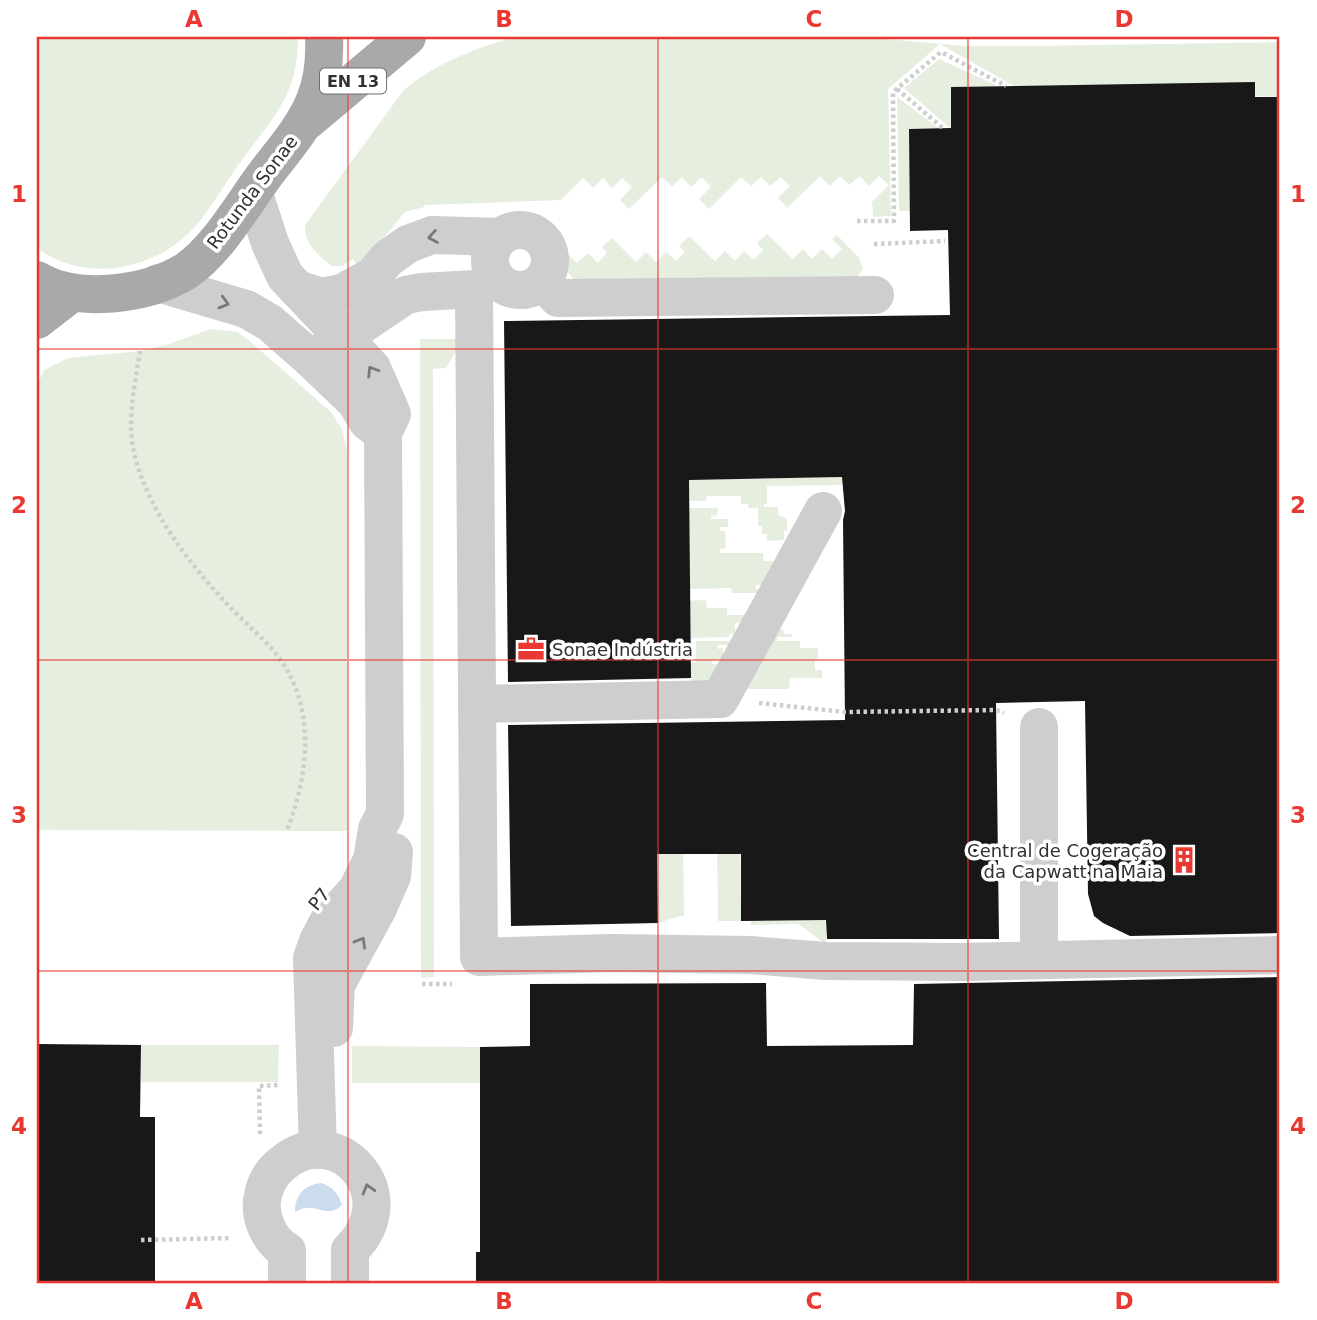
<svg xmlns="http://www.w3.org/2000/svg" width="1317" height="1320" viewBox="0 0 1317 1320" font-family="'DejaVu Sans',sans-serif">
<rect width="100%" height="100%" fill="#fff"/>
<g fill="#e5eedf">
<path d="M41 37H298C298 97 272 118 239 164 224 185 206 217 189 233 149 272 82 282 37 248V43Z"/>
<path d="M514 37H863L965 46H1035L1280 42V97L1014 86 940 44 888 89 891 216 873 217 872 202 889 185 879 176 869 186 860 176 849 185 840 176 830 186 820 176 787 208 778 198 790 186 781 177 770 186 761 177 751 186 741 177 709 209 699 199 711 187 702 177 691 187 682 177 672 187 662 177 629 209 620 200 632 187 622 178 612 188 603 178 593 188 583 178 561 200 425 205 424 207 405 212 373 251 357 265 353 259 342 266H332C318 255 304 245 305 225L403 91C433 64 476 48 514 37Z"/>
<path d="M939 59 998 86 951 87V129L904 88Z"/>
<path d="M897 97 940 129 909 130 910 211H899Z"/>
<path d="M767 234 793 259 803 249 812 259 822 249 832 259 842 249 832 239 837 235 859 258 863 269 857 277 573 279 562 264V248L577 263 588 253 598 263 607 253 602 247 612 238 636 262 646 252 656 262 666 252 676 261 685 252 679 246 689 236 715 261 725 251 735 261 744 251 754 260 763 250 757 243Z"/>
<path d="M211 329 237 332 247 339 331 412 342 429 347 452V831L37 830V385L44 370 68 358 140 351 166 345Z"/>
<path d="M420 339H456V351L446 368 433 369 434 973V977L421 978Z"/>
<path d="M842 477V485L767 486V504H764V507H778V515L787 519V531H784V540L767 541V534H762V526H758V508H749L748 504H741V496H707L706 501H689V480Z"/>
<path d="M689 508H718L717 515 711 516V519H728V527H720V531H725L726 548 720 549V553H763V561H773L769 585H756V589H762L763 593H732L731 588 649 590V587L690 586Z"/>
<path d="M706 600 707 608H727V615H746V622L735 623V634H729V637L691 638 690 619 685 601Z"/>
<path d="M764 629H783L784 634H792V637H777V641H800V648H818V659L815 660V670H822V678H790L789 689H746Z"/>
<path d="M696 641H729V645H718V649L723 648V656L727 659 712 660V664H718L712 682H691V663L696 662Z"/>
<path d="M717 837H740L741 921H718Z"/>
<path d="M657 838H683L684 915 658 923Z"/>
<path d="M826 920V945L799 924 751 925V921Z"/>
<path d="M141 1045H279L278 1082H141Z"/>
<path d="M352 1046 480 1047V1083H352Z"/>
</g>
<path fill="#cbdced" d="M321 1183C333 1187 338 1193 342 1205 325 1221 315 1199 295 1212 295 1194 305 1185 321 1183Z"/>
<g fill="#181818">
<path d="M1255 82V97H1280V933L1130 936 1103 923 1094 916 1088 894 1085 701 996 703 999 939H827L826 920 741 921V854H657L658 923 511 926 508 725 845 720 843 520 845 511 842 477 689 480 691 678 508 682 504 321 950 315 948 230 910 231 909 129 951 128V87Z"/>
<path d="M1280 977V1283H476V1252H480V1047L530 1046V984L766 983 767 1046 913 1045 914 984Z"/>
<path d="M37 1044 141 1045 140 1117H155V1283H37Z"/>
</g>
<g fill="none" stroke-linecap="round" stroke-linejoin="round">
<g stroke="#cecece" stroke-width="4.5" stroke-dasharray="3.5 3.5" stroke-linecap="butt">
<path d="M897 89 944 129"/>
<path d="M857 221H894L893 92 941 52 1006 86"/>
<path d="M874 244 945 241"/>
<path d="M140 351C135 385 126 423 135 457 150 513 188 562 227 604 245 624 267 640 282 662 316 712 308 777 287 830"/>
<path d="M759 703 845 712 996 710 1004 713"/>
<path d="M422 984H452"/>
<path d="M260 1134 259 1086 279 1085"/>
<path d="M141 1240 231 1238"/>
</g>
<g stroke="#cecece" stroke-width="38">
<path d="M253 191 270 243 285 276 372 368 392 414 383 433 385 814 377 829 372 860 357 890 328 922 318 941 312 958 318 1150"/>
<circle cx="520" cy="260" r="30"/>
<path d="M542 281 558 298 875 295"/>
<path d="M158 283 246 309 270 323 311 359 355 401 368 422 383 433"/>
<path d="M297 289 322 297 342 293 373 276 387 259 408 244 432 235 501 237"/>
<path d="M311 359 406 295 422 292 474 289 479 957 611 953 750 955 826 961 963 962 1280 955"/>
<path d="M478 704 720 699 823 511"/>
<path d="M1039 960V727"/>
<path d="M334 1028 336 985 377 910 392 876 394 852"/>
<path d="M287 1283V1251C270 1241 260 1220 262 1201 264 1186 270 1173 282 1164 336 1117 408 1195 350 1250V1283"/>
</g>
<g stroke="#a9a9a9" stroke-width="38">
<path d="M307 121 407 37"/>
<path d="M37 280C77 304 147 295 186 271 217 250 242 206 264 176 282 152 304 128 315 100 323 80 325 58 324 37"/>
<path d="M37 320 72 293"/>
</g>
</g>
<defs><path id="oneway-chevron" d="M-2-3.5L2.5 0L-2 3.5" fill="none" stroke-width="1.6" stroke-linecap="round" stroke-linejoin="round" transform="scale(1.75)"/></defs>
<g stroke="#787878">
<use href="#oneway-chevron" transform="translate(433 237) rotate(170)"/>
<use href="#oneway-chevron" transform="translate(224 303) rotate(16)"/>
<use href="#oneway-chevron" transform="translate(372 371) rotate(-122)"/>
<use href="#oneway-chevron" transform="translate(361 942) rotate(-60)"/>
<use href="#oneway-chevron" transform="translate(368 1189) rotate(-106)"/>
</g>
<path fill="none" stroke="#e93831" stroke-width="2" stroke-opacity="0.55" d="M348 37V1283M658 37V1283M968 37V1283M37 349H1280M37 660H1280M37 971H1280"/>
<defs>
<symbol id="office-bare" viewBox="-9 -9 18 18"><path d="M-6-3h4V-5.5h4V-3h4V5H-6ZM-1-4.5V-3h2v-1.5ZM-6 0V1H6V0Z" fill="#e93831" stroke="#fff" stroke-width="2.5" paint-order="stroke"/></symbol>
<symbol id="building-bare" viewBox="-9 -9 18 18"><path d="M-4-6H4V6H1V3H-1V6H-4ZM-2.5-4.3h1.7v1.8h-1.7ZM.8-4.3h1.7v1.8H.8ZM-2.5-1h1.7V.8h-1.7ZM.8-1h1.7V.8H.8Z" fill="#e93831" stroke="#fff" stroke-width="2.5" paint-order="stroke"/></symbol>
</defs>
<g fill-rule="evenodd">
<use href="#office-bare" x="512" y="630" width="38" height="38"/>
<use href="#building-bare" x="1165" y="841" width="38" height="38"/>
</g>
<g text-anchor="middle" dominant-baseline="central" stroke-width="7" stroke-linejoin="round" paint-order="stroke">
<rect fill="#fff" stroke="#6f6f6f" stroke-width="2" x="320" y="68.5" width="66" height="25" rx="5"/>
<g font-size="16" font-weight="bold" fill="#313131">
<text x="353" y="81">EN 13</text>
</g>
<g font-size="18" fill="#313131" stroke="#fff">
<text transform="translate(252 192) rotate(-53)">Rotunda Sonae</text>
<text transform="translate(319 899) rotate(-51)">P7</text>
</g>
<g font-size="18" fill="#313131" stroke="#fff" text-anchor="start">
<text x="552" y="649">Sonae Indústria</text>
<text x="1163" y="850" text-anchor="end">Central de Cogeração<tspan x="1163" dy="21">da Capwatt na Maia</tspan></text>
</g>
</g>
<rect width="1317" height="1320" fill="none" stroke="#ffffff" stroke-width="77"/>
<rect x="38" y="38" width="1240" height="1244" fill="none" stroke="#e93831" stroke-width="2.5"/>
<g font-size="23" text-anchor="middle" font-weight="bold" fill="#e93831">
<text x="194" y="27">A</text>
<text x="504" y="27">B</text>
<text x="814" y="27">C</text>
<text x="1124" y="27">D</text>
<text x="19" y="202">1</text>
<text x="1298" y="202">1</text>
<text x="19" y="513">2</text>
<text x="1298" y="513">2</text>
<text x="19" y="823">3</text>
<text x="1298" y="823">3</text>
<text x="19" y="1134">4</text>
<text x="1298" y="1134">4</text>
<text x="194" y="1309">A</text>
<text x="504" y="1309">B</text>
<text x="814" y="1309">C</text>
<text x="1124" y="1309">D</text>
</g>
</svg>
